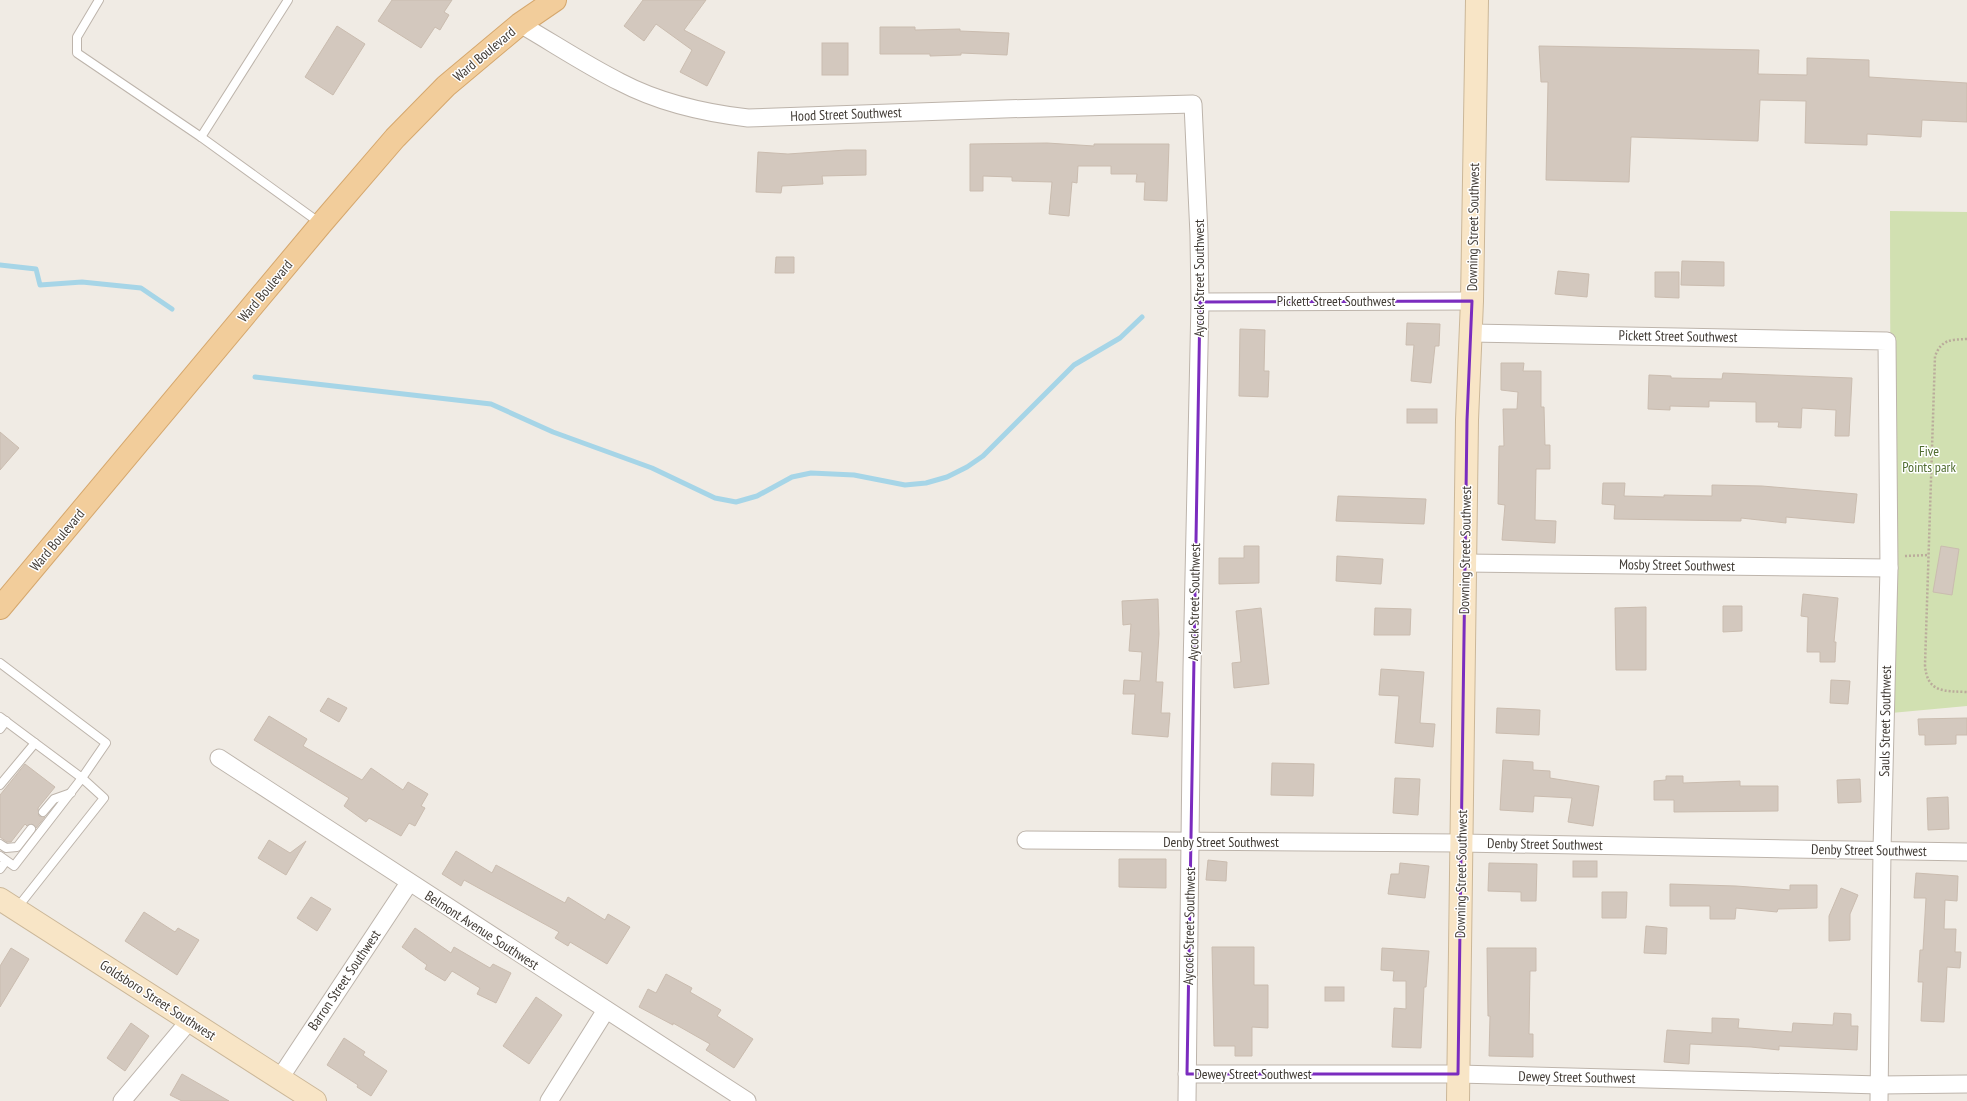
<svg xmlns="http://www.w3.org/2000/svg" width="1967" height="1101" viewBox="0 0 1967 1101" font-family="'PT Sans Narrow',sans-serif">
<rect width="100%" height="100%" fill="#f0ebe4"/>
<path fill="#d1e0b1" d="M1890 211 1967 212V706L1891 713Z"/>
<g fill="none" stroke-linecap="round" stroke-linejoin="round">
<g stroke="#a6d5e7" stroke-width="5">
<path d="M0 265 36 269 40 285 82 282 141 288 172 309"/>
<path d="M255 377 491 404 553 432 652 468 715 498 736 502 757 496 792 477 811 473 854 475 905 485 926 483 947 477 967 467 983 456 1074 365 1120 338 1142 317"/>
</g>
</g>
<g fill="#d3c8be" stroke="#cabcaf">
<path d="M392 0H452L444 12 449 15 440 30 435 27 421 48 378 21Z"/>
<path d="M643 0H706L684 30 725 52 707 86 680 72 692 50 656 24 644 41 624 26Z"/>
<path d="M337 26 365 44 333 95 305 77Z"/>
<path d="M880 27H915V30L960 29V31L1009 33 1007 55 961 53V55L930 56V54H880Z"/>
<rect x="822" y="43" width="26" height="32"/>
<path d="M1539 46 1759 50 1758 74 1807 75V58L1869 60V77L1967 83V122L1922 120 1921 137 1867 134V145L1805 143 1806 101 1760 100 1758 141 1631 137 1629 182 1546 180 1548 82H1541Z"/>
<path d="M1047 143 1094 146V144H1169L1167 201 1144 200 1145 182H1136L1137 174H1111V166H1078L1077 183 1072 182 1069 216 1049 214 1052 182 1012 181V177L983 176V191H970V144Z"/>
<path d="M846 150H866V175L822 176 823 184 782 186 781 193 756 192 758 152 788 154Z"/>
<path d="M776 257H794V273H775Z"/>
<path d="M1682 261 1724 262V286L1681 285Z"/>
<path d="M1558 271 1589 274 1587 297 1555 294Z"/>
<path d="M1655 272H1679V298L1655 297Z"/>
<path d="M1407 323 1440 324 1439 346H1435L1431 383 1411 381 1414 345H1406Z"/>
<path d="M1240 329 1265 330 1264 371H1269L1268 397 1239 396Z"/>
<path d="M1501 363H1524L1523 371H1541V407H1544L1545 445H1550V469H1536L1535 520 1556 521 1555 543 1502 540 1505 505 1498 504 1499 446H1504L1503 409H1517L1518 392 1501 390Z"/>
<path d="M1723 373 1852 378 1849 436H1835L1836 410 1802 408 1801 428 1778 427 1779 422H1756V402L1709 401V407L1670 406V410L1648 409 1649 375 1671 376V378L1722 379Z"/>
<rect x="1407" y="409" width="30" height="14"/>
<path d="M0 432 19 448 0 470Z"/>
<path d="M1603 483H1625L1624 496 1664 497V495L1712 496V485L1762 486 1857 494 1854 523 1786 517V523L1741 518V521L1614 519 1615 505 1602 504Z"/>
<path d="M1338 496 1426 499 1424 524 1336 521Z"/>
<path d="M1244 546H1259V583L1219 584V558H1244Z"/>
<path d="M1941 546 1959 549 1952 595 1933 592Z"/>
<path d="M1337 556 1383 559 1381 584 1336 581Z"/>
<path d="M1803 594 1838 598 1834 642H1836L1835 662H1820V652H1807L1808 617 1801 616Z"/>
<path d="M1158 599 1159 634 1156 682H1163L1161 713H1170L1168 737 1132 734 1135 694H1123L1124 680 1140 681 1142 652 1129 651 1131 624 1123 625 1122 601Z"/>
<path d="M1723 606H1742V631L1723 632Z"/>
<path d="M1646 607V670H1616L1615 608Z"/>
<path d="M1261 608 1269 684 1234 688 1232 663 1241 662 1236 611Z"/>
<path d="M1375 608 1411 609 1410 635H1374Z"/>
<path d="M1381 669 1424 672 1420 723 1435 724 1433 747 1395 743 1399 696 1379 695Z"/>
<path d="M1831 680 1850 681 1848 704 1830 703Z"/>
<path d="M328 698 347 708 339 722 320 711Z"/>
<path d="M1497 708 1540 710 1539 735 1496 733Z"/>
<path d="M269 716 307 739 303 746 362 780 371 768 403 790 408 782 428 794 421 806 425 808 415 826 409 823 401 836 369 818 366 822 344 806 349 798 254 740Z"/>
<path d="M1967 718V735H1956V744L1925 745V735H1919L1918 719Z"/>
<path d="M1503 760 1533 762V770L1550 771V778L1599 786 1593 826 1568 822 1572 798 1534 796 1533 812 1500 810Z"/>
<path d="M1272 763 1314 764 1313 796 1271 795Z"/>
<path d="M25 764 55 787 38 808 39 816 45 817 36 828 32 824 27 826 25 824 11 842H7L0 837V795Z"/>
<path d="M1666 776H1683V783L1740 781V786H1778V811L1674 812V800H1654V781L1666 780Z"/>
<path d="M1395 778 1420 779 1418 815 1393 813Z"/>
<path d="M1860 779 1861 802 1838 803 1837 780Z"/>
<path d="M1948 797 1949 829 1928 830 1927 798Z"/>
<path d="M269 840 290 853 306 841 286 875 258 858Z"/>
<path d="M456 851 492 873 496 865 565 903 568 897 605 920 608 914 630 927 607 964 570 942 568 946 555 938 559 932 464 880 461 886 442 874Z"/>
<path d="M1119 859H1166V888L1119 887Z"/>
<path d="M1208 860 1227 862 1226 881 1206 880Z"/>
<rect x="1573" y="861" width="24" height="16"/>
<path d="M1400 863 1429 866 1425 898 1388 894 1391 874H1399Z"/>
<path d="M1489 863 1537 864 1536 901H1521V892L1488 891Z"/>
<path d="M1916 873 1958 876 1957 901 1945 900 1944 929H1956L1955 952H1961L1960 968 1947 967 1944 1022 1921 1021 1923 982H1918L1920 950H1923L1926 898H1914Z"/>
<path d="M1670 884 1736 886 1790 890V885H1817V908L1778 909 1777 912 1736 908 1735 919H1710V906H1670Z"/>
<path d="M1841 888 1858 895 1850 914V940L1829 941V916Z"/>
<path d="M1602 892H1627L1626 918H1602Z"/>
<path d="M311 897 331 909 317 931 297 918Z"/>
<path d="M144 912 175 932 178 928 199 940 177 975 125 941Z"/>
<path d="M1646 926 1667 928 1666 954 1644 953Z"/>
<path d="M415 928 451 953 454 947 490 968 493 964 511 973 496 1003 477 994 480 988 452 971 445 981 425 969 427 965 402 947Z"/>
<path d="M1212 947H1254V985H1268V1028L1252 1027V1056H1235V1046H1214Z"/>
<path d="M11 948 29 959 0 1007V966Z"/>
<path d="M1382 948 1429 951 1426 987H1424L1421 1048 1392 1047 1394 1008 1406 1009V981H1393L1394 971 1381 970Z"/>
<path d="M1487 948H1536V971H1530L1529 1034H1533V1057L1489 1056 1490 1016H1488Z"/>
<path d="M666 974 692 988 690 992 721 1010 717 1016 753 1039 734 1068 706 1050 710 1044 673 1023V1025L639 1007 648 989 656 993Z"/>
<rect x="1325" y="987" width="19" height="14"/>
<path d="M536 997 562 1015 529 1064 503 1046Z"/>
<path d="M1834 1013 1851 1014V1026H1858L1857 1050 1779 1046V1050L1751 1047 1690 1044 1689 1064 1664 1062 1667 1030 1712 1033V1018L1739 1019 1738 1028 1792 1032 1793 1023 1833 1025Z"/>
<path d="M131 1023 149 1036 125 1071 107 1058Z"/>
<path d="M344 1038 365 1052 363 1055 387 1071 371 1096 357 1087 358 1085 327 1065Z"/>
<path d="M182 1074 229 1101H182L170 1095Z"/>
</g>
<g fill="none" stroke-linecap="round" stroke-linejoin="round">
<defs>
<g id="lane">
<path d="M99 0 77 37V53L201 137 288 0"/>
<path d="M201 137 320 223"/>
<path d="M0 663 106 743 82 778 0 717"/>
<path d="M0 729 6 721"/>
<path d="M0 785 35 743"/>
<path d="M43 812 54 799 71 793"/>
<path d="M0 844 6 848 17 847 31 829"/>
<path d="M0 856 14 866 82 778 104 798 17 908"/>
<path d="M0 869 6 861"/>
</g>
<g id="street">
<path d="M520 24C553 43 586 65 620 82 658 102 705 113 748 118L1003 109 1193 104 1199 235 1200 302 1192 669 1187 1101"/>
<path d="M1200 302 1472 301"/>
<path d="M1470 333 1887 341 1889 568 1882 850 1879 1101"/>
<path d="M1465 563 1889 568"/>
<path d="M219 758 747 1101"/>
<path d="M1026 840 1461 843 1967 852"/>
<path d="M1187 1074H1458L1880 1085 1967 1084"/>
<path d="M280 1078 409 883"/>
<path d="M122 1101 190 1020"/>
<path d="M549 1101 606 1010"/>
</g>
<g id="secondary">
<path d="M0 899 315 1101"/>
<path d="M1458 1101 1467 420 1472 301 1477 0"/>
</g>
<path id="primary" d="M0 608 321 224 395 138 446 86 520 24 555 0"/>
</defs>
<use href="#lane" stroke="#bdb4ab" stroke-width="10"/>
<use href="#street" stroke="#bdb4ab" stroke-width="19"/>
<use href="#secondary" stroke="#cbb798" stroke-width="24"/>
<use href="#primary" stroke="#d5a76d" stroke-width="24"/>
<g stroke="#baab9b" stroke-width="2.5" stroke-dasharray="2 2" stroke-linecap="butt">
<path d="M1967 339C1950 340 1942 339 1935 356L1925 665C1927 693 1944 691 1967 692"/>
<path d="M1905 556 1929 555"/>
</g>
<use href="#lane" stroke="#fff" stroke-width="8"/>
<use href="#street" stroke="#fff" stroke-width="17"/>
<use href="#secondary" stroke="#f8e5c6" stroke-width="22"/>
<use href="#primary" stroke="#f2cd9b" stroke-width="22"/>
</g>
<path fill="none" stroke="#7b2cbf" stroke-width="3" stroke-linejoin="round" d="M1472 301 1467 420 1458 1074H1187L1200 302Z"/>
<g text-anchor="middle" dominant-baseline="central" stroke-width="3" stroke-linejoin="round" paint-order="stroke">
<g font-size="14" fill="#413b35" stroke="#fff">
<text transform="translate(484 54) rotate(-40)">Ward Boulevard</text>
<text transform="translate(846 114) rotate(-2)">Hood Street Southwest</text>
<text transform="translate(1473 227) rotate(-89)">Downing Street Southwest</text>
<text transform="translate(1199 278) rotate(-90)">Aycock Street Southwest</text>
<text transform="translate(265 291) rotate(-50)">Ward Boulevard</text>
<text x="1336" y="301">Pickett Street Southwest</text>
<text transform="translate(1678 336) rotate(1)">Pickett Street Southwest</text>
<text transform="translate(57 540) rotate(-50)">Ward Boulevard</text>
<text transform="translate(1465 550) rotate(-89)">Downing Street Southwest</text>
<text transform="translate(1677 565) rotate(1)">Mosby Street Southwest</text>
<text transform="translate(1194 602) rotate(-89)">Aycock Street Southwest</text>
<text transform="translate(1885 721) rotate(-89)">Sauls Street Southwest</text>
<text x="1221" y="842">Denby Street Southwest</text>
<text transform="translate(1545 844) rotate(1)">Denby Street Southwest</text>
<text transform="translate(1869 850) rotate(1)">Denby Street Southwest</text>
<text transform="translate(1461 874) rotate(-89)">Downing Street Southwest</text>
<text transform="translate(1189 926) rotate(-89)">Aycock Street Southwest</text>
<text transform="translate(482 930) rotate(33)">Belmont Avenue Southwest</text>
<text transform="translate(344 980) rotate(-56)">Barron Street Southwest</text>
<text transform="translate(158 1000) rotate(33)">Goldsboro Street Southwest</text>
<text x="1253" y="1074">Dewey Street Southwest</text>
<text transform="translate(1577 1077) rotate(1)">Dewey Street Southwest</text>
</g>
<g font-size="14" fill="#4f6c2f" stroke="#fff">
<text x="1929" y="451">Five<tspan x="1929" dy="16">Points park</tspan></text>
</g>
</g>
</svg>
